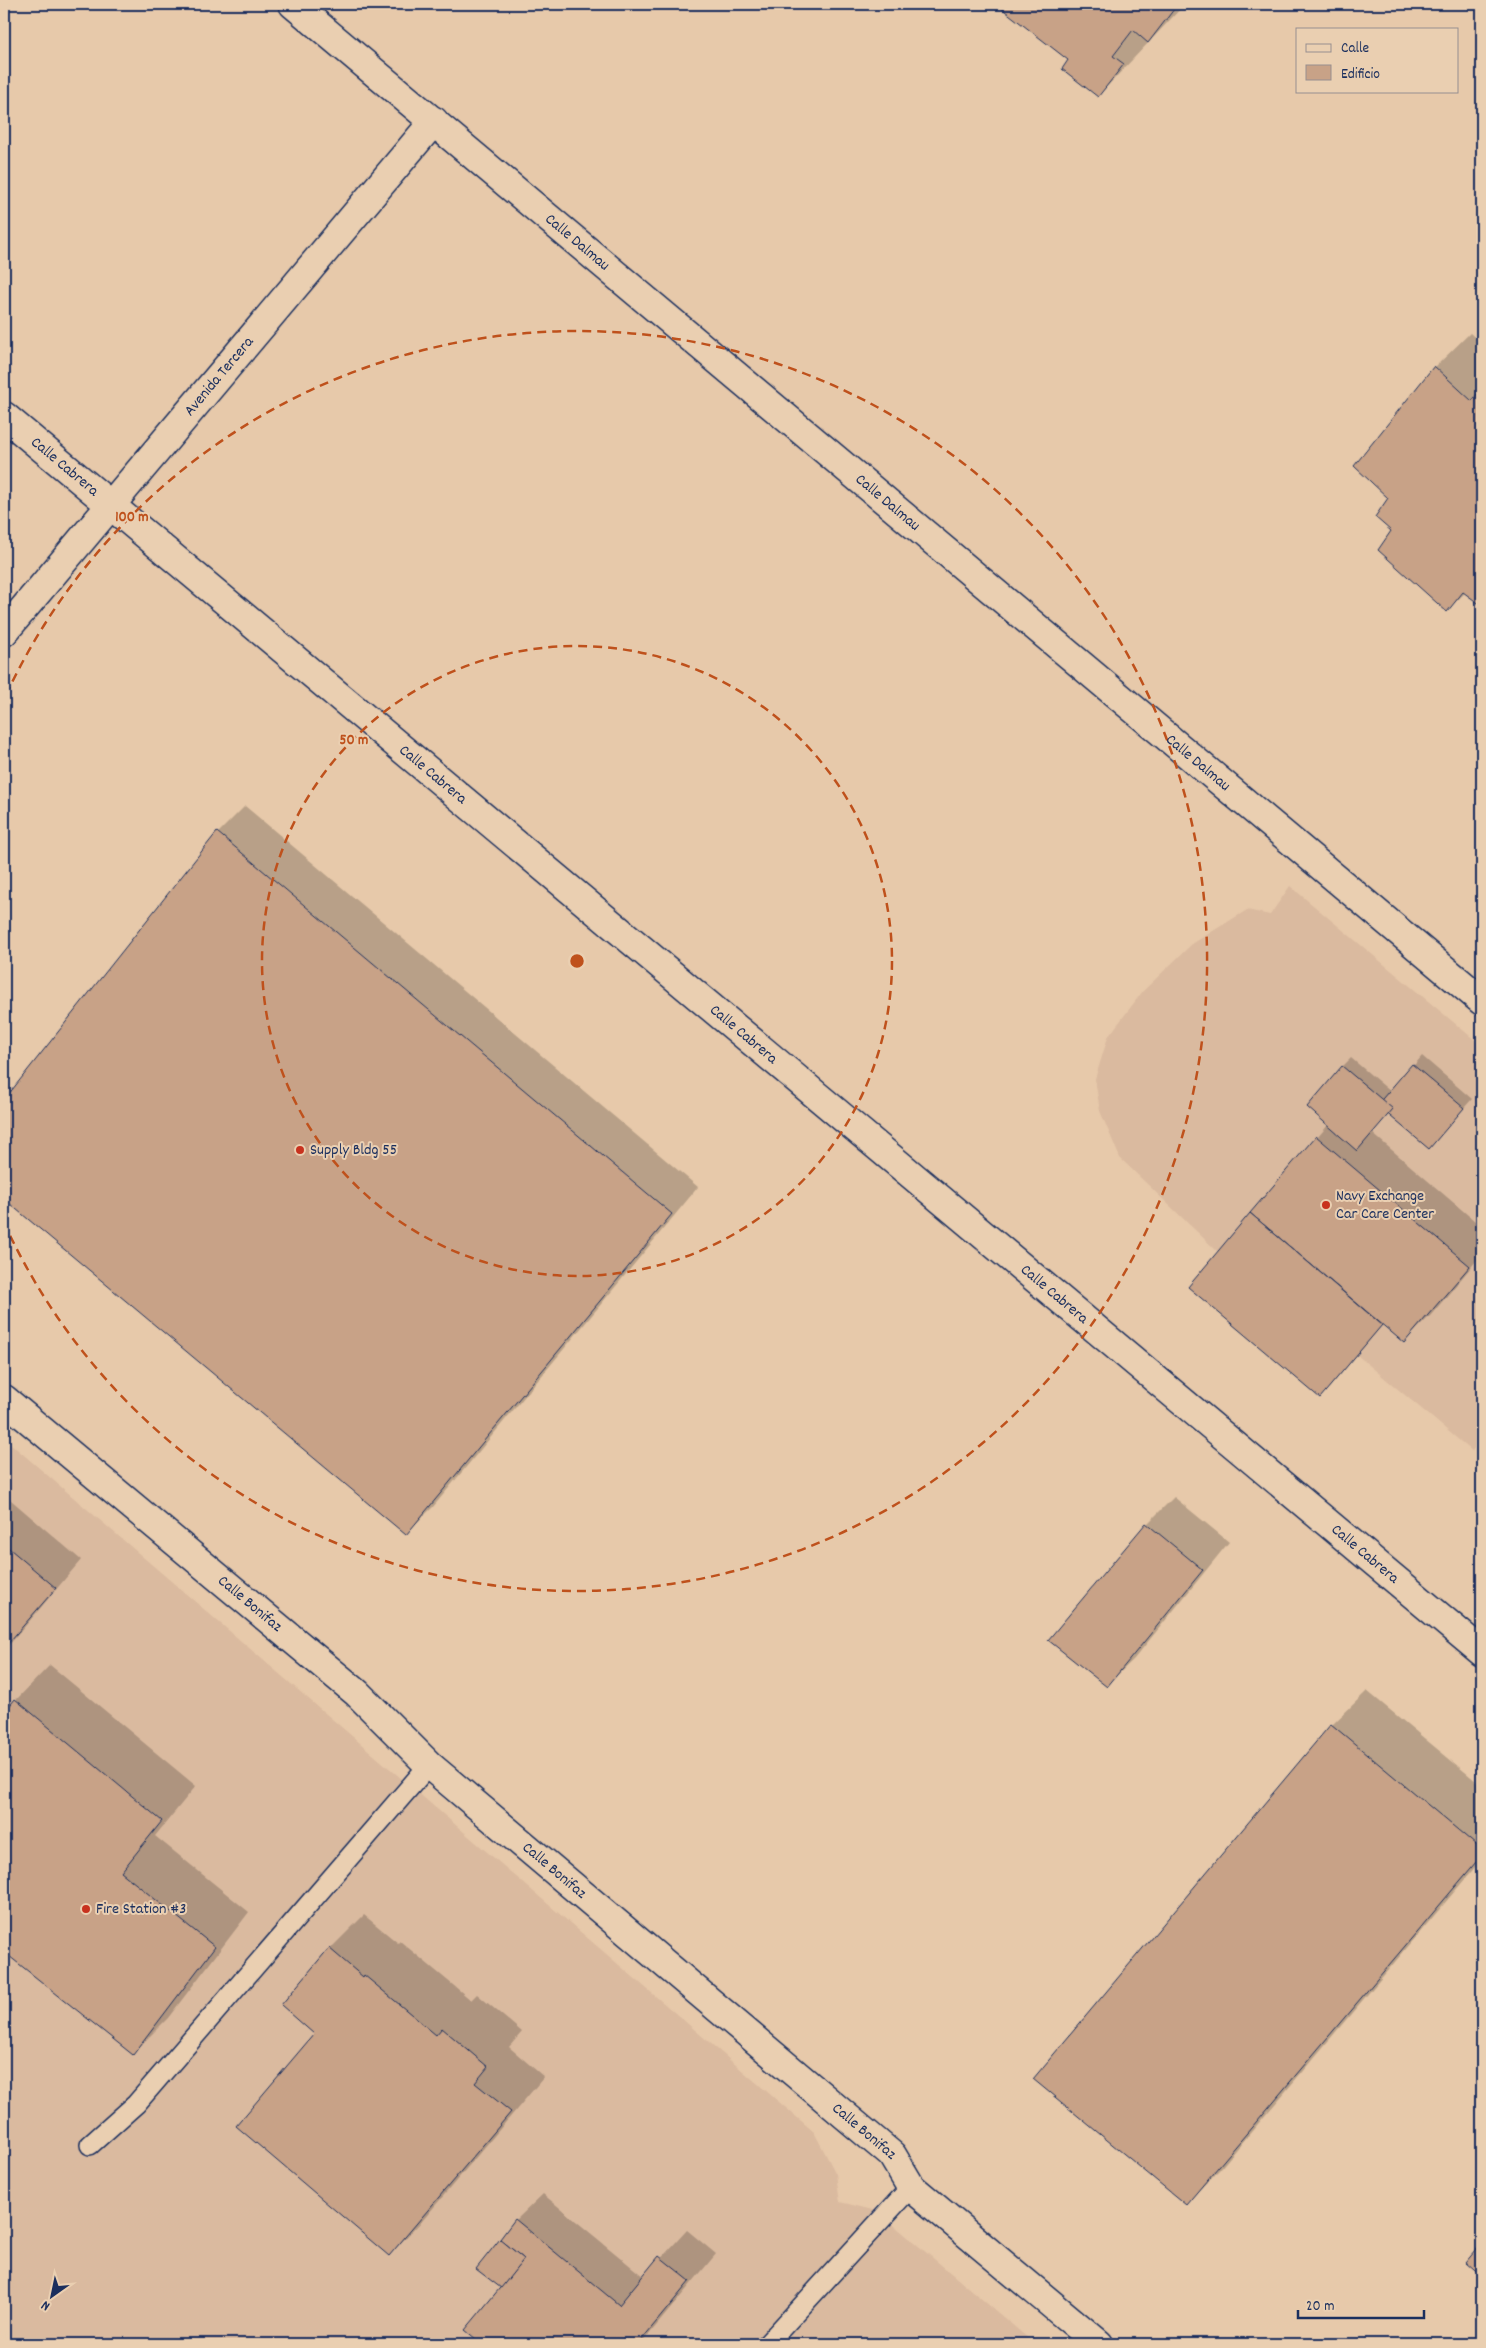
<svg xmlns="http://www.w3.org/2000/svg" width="1486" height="2348" viewBox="0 0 1486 2348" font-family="Dekko,sans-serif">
<rect width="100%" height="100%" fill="#e7c9aa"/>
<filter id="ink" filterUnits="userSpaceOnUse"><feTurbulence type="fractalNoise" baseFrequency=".02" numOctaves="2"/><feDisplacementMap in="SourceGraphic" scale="10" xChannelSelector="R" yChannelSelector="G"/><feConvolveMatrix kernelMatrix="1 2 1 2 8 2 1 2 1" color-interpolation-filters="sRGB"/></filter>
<g filter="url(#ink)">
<g fill="#daba9f">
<path d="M1290 886 1482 1046V1438L1472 1451 1357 1355 1320 1398 1188 1287 1218 1252 1120 1158 1100 1111 1095 1079 1108 1037 1143 991 1192 944 1247 910 1270 915Z"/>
<path d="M4 1438 814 2132 836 2174 840 2202 877 2211 1035 2344H4Z"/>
</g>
<g fill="#0003">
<path d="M998 4H1185L1098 96 1070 60Z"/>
<path d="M1470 333 1482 344V604L1465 593 1447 610 1393 531 1389 498 1435 367Z"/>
<path d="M245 806 698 1187 433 1507 406 1533 4 1198V1102L218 833Z"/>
<path d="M1422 1056 1472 1099 1429 1147 1389 1113 1372 1133 1482 1227V1254L1431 1315 1404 1342 1383 1324 1329 1388 1190 1287 1329 1124 1342 1067 1351 1058 1391 1092Z"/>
<path d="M4 1494 81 1560 4 1651Z"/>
<path d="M1174 1497 1229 1542 1134 1659 1107 1685 1147 1524Z"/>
<path d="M50 1665 196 1786 155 1836 249 1912 168 2018 133 2053 4 1950V1716L16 1700Z"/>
<path d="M1367 1691 1482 1786V1859L1220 2169 1186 2203 1332 1725Z"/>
<path d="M364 1915 398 1943 400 1941 471 2000 477 1994 522 2032 509 2047 544 2077 423 2220 389 2255 316 2034 330 1949Z"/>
<path d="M543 2194 644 2277 687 2230 716 2254 641 2344H484L467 2330 502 2288 516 2220Z"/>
</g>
<g fill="#c8a287" stroke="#1b2f5e">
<path d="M996 4H1178L1148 43 1133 30 1113 56 1124 64 1098 97 1062 69 1068 60Z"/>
<path d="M1434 366 1472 401 1482 387V606L1463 592 1447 612 1378 550 1391 531 1375 517 1388 498 1354 466Z"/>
<path d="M217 832 672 1214 406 1535 4 1199V1100Z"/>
<path d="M1412 1064 1464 1108 1429 1149 1377 1105Z"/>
<path d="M1342 1066 1393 1109 1357 1151 1307 1107Z"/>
<path d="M1316 1136 1470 1266 1404 1343 1250 1213Z"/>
<path d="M1250 1213 1382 1325 1320 1398 1188 1287Z"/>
<path d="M1146 1523 1203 1570 1107 1687 1048 1640Z"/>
<path d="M4 1544 56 1588 4 1648Z"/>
<path d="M15 1699 162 1821 121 1872 215 1947 133 2055 4 1952V1713Z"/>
<path d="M1331 1724 1482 1850V1855L1186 2205 1033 2079Z"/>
<path d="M329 1948 363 1977 364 1975 436 2035 442 2028 488 2067 475 2083 511 2112 389 2256 236 2126 314 2034 281 2005Z"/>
<path d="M515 2219 619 2305 659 2256 690 2281 638 2344H482L465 2330 524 2259 500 2239Z"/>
<path d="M500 2239 524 2259 501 2288 476 2269Z"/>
<path d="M1482 2243V2276L1466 2262Z"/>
</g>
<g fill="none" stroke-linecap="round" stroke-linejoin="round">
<defs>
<g id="lane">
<path d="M90 2145 136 2104 429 1765"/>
<path d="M767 2344 911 2187"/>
</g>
<g id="street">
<path id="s1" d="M293 4 1482 1001"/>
<path id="s2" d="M4 416 1482 1652"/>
<path id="s3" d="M4 632 434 121"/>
<path id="s4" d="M4 1399 357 1693 429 1765 892 2155 911 2187 1099 2344"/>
</g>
</defs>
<use href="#lane" stroke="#1b2f5e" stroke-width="22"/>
<use href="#street" stroke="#1b2f5e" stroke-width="31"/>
<use href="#lane" stroke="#eacfb1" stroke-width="19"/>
<use href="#street" stroke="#eacfb1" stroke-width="28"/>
</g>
</g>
<g fill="none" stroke="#bf511c" stroke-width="2.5" stroke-dasharray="9 6">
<circle cx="577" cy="961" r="315"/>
<path d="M6 695A630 630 0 1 1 6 1227"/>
</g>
<g fill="#c8321e" stroke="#eacfb1" stroke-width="2">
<circle cx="300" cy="1150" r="5"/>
<circle cx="1326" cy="1205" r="5"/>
<circle cx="86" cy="1909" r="5"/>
</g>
<g text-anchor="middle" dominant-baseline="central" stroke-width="4" stroke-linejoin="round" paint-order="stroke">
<g font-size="16" fill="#1b2f5e" stroke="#eacfb1">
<text stroke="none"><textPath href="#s1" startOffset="371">Calle Dalmau</textPath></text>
<text stroke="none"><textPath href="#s3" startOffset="334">Avenida Tercera</textPath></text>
<text stroke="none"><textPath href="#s2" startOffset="79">Calle Cabrera</textPath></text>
<text stroke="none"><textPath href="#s1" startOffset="776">Calle Dalmau</textPath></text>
<text stroke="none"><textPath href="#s1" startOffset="1181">Calle Dalmau</textPath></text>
<text stroke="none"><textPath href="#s2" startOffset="559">Calle Cabrera</textPath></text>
<text stroke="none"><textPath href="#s2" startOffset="964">Calle Cabrera</textPath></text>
<text stroke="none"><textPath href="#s2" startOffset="1369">Calle Cabrera</textPath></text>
<text stroke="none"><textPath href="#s2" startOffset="1774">Calle Cabrera</textPath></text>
<text stroke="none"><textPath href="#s4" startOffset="320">Calle Bonifaz</textPath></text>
<text stroke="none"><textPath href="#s4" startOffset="725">Calle Bonifaz</textPath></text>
<text stroke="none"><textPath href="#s4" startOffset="1130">Calle Bonifaz</textPath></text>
</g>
<g font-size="16" fill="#1b2f5e" stroke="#eacfb1" text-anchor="start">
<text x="310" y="1150">Supply Bldg 55</text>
<text x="1336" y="1196">Navy Exchange<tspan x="1336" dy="18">Car Care Center</tspan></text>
<text x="96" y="1909">Fire Station #3</text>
</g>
</g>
<circle cx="577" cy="961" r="8" fill="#bf511c" stroke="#eacfb1" stroke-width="2.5"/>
<g font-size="15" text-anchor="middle" font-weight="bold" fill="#bf511c" stroke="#eacfb1" stroke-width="4" stroke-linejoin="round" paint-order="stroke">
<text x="132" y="521">100 m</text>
<text x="354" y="744">50 m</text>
</g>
<rect width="1486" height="2348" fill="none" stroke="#eacfb1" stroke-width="20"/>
<rect x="10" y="10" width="1466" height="2328" fill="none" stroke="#1b2f5e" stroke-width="2" filter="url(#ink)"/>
<rect x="1296" y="28" width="162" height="65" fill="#eacfb1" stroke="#978f90"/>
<rect x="1306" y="44" width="25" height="8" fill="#eacfb1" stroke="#978f90"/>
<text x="1341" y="52" font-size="15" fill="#1b2f5e">Calle</text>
<rect x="1306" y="65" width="25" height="15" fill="#c8a287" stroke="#978f90"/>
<text x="1341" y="78" font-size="15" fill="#1b2f5e">Edificio</text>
<g transform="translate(52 2296) rotate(213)" stroke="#eacfb1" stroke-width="4" paint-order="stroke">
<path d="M0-4L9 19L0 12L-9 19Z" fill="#1b2f5e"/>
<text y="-8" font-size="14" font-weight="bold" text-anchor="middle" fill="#1b2f5e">N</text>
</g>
<path d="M1298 2310v8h126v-8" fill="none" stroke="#1b2f5e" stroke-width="2.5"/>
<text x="1306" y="2310" font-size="15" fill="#1b2f5e" stroke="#eacfb1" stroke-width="4" paint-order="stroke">20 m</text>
</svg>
